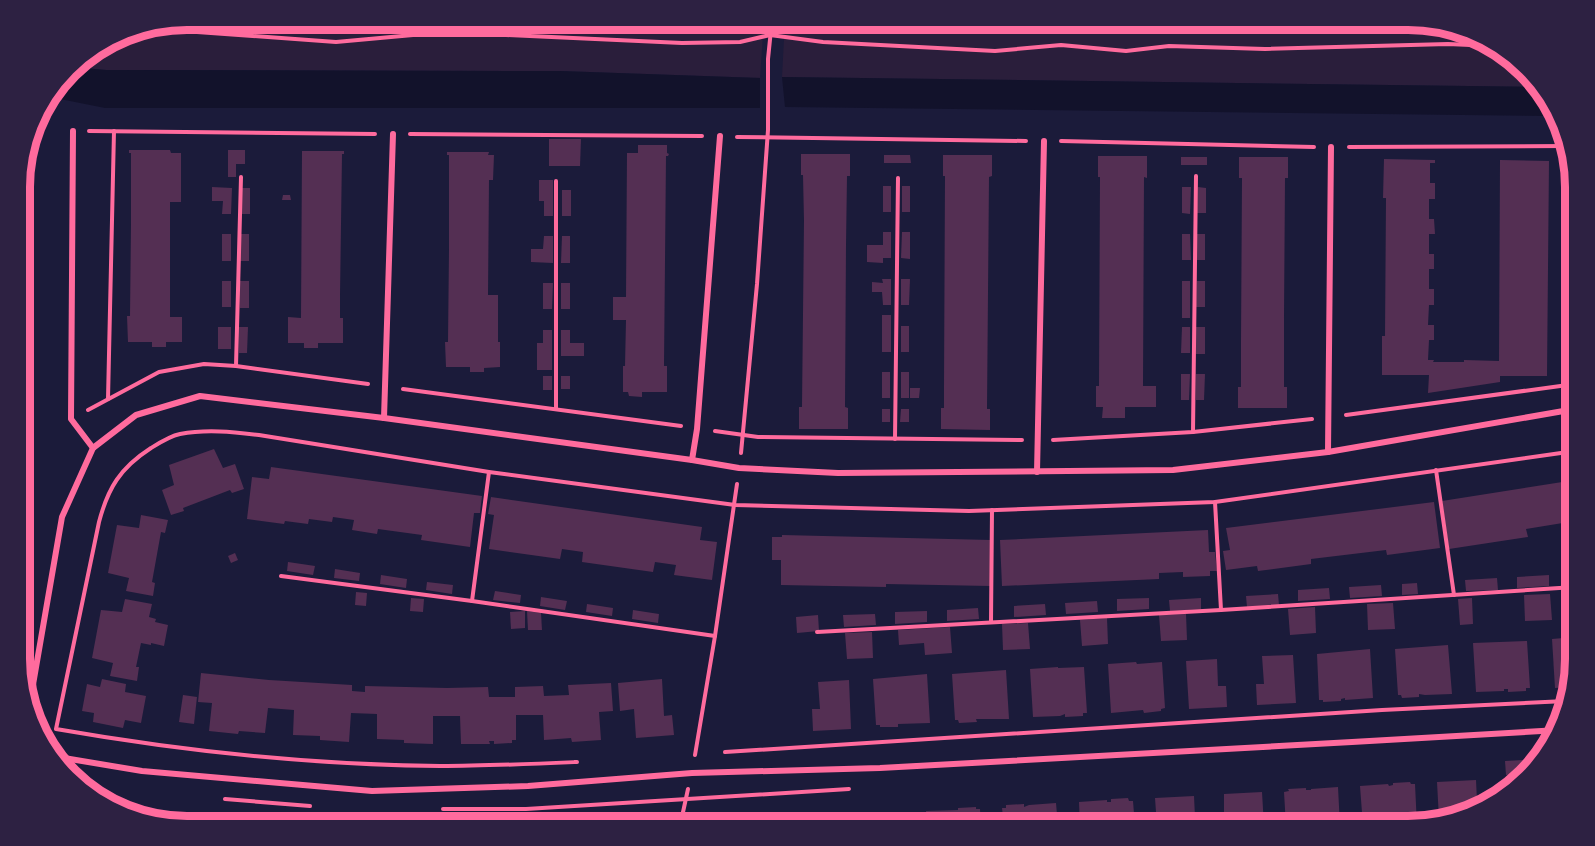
<svg xmlns="http://www.w3.org/2000/svg" width="1595" height="846" viewBox="0 0 1595 846" font-family="Quicksand,sans-serif">
<rect width="100%" height="100%" fill="#1b1b3a"/>
<g fill="#2a1e3b">
<path d="M187 20H764L760 78 560 71 106 70 72 67 76 61 123 32Z"/>
<path d="M785 20H1358V29L1364 28V20H1408L1482 37 1540 87 782 77Z"/>
</g>
<g fill="#12122b">
<path d="M72 67 106 70 560 71 760 78 763 108H105L60 99H48Z"/>
<path d="M782 77 1540 87 1547 94 1555 116 785 107Z"/>
</g>
<path fill="#1b1b3a" d="M760 75 763 77 766 108 763 111H760Z"/>
<g fill="#542f53">
<path d="M549 139H581L580 166H549Z"/>
<path d="M638 145H667V153L669 154 668 156H666L664 366H667V392H642V397L629 396 628 392H623V366H625L626 320H613V297H626L627 153H638Z"/>
<path d="M27 149 28 174H29L28 256H20V176Z"/>
<path d="M129 150H170L171 153H181V202H170V317H182V342H166V347H152V342H128L127 316H130L131 224V153H129Z"/>
<path d="M228 150H245V164H236V177H228Z"/>
<path d="M302 151H344V154H342L340 295V318H343V343H318V348H304V343H288V317L301 318Z"/>
<path d="M447 152H489L488 155H494L493 180H489L488 295H498V342H500V367L484 368V372H470V367H446L445 342H448L449 249V155H447Z"/>
<path d="M801 154H850V176H847L846 245 845 407 848 408V429H799V407H802L804 221 803 175H801Z"/>
<path d="M884 155H910L911 163H884Z"/>
<path d="M943 155H992V176L989 177 987 409H990V430L941 429V408H944V386L945 176H943Z"/>
<path d="M1098 156H1147V178L1144 177 1143 386H1156V407H1125V418H1102L1103 407H1096V386H1099L1100 177H1098Z"/>
<rect x="1181" y="157" width="26" height="8"/>
<path d="M1239 157H1288V178H1285L1284 318V387H1287V408H1238V387H1241V341L1242 178H1239Z"/>
<path d="M1384 159 1435 160V163H1430V183H1435V199H1429V219H1434L1435 234H1429V254H1434V269H1429V289H1434V305H1429L1428 325H1434V340H1429L1428 360H1434L1433 362H1464V360L1499 361 1500 160 1549 161 1547 376H1500V382L1428 393 1429 375H1382V336H1385L1386 198H1383Z"/>
<path d="M539 180H553V216H544V201H539Z"/>
<rect x="883" y="186" width="8" height="26"/>
<rect x="902" y="186" width="8" height="26"/>
<path d="M212 187 232 188 231 214H222L223 201H212Z"/>
<path d="M1182 187H1191L1190 214 1182 213Z"/>
<path d="M1198 187 1206 188V213H1197Z"/>
<rect x="240" y="188" width="10" height="26"/>
<rect x="562" y="190" width="9" height="26"/>
<path d="M283 195H290L291 200H282Z"/>
<path d="M883 232H891V258H883V263L867 262V245H883Z"/>
<path d="M902 232H910V259L901 258Z"/>
<rect x="222" y="234" width="9" height="27"/>
<rect x="240" y="234" width="9" height="27"/>
<path d="M1182 234H1190L1191 260H1182Z"/>
<rect x="1197" y="234" width="8" height="26"/>
<path d="M544 236H553V263L531 262V249H543Z"/>
<path d="M562 236H570V263H561Z"/>
<path d="M882 279H891V305H883L882 292H872V282L883 283Z"/>
<path d="M901 279H910L909 305H901Z"/>
<rect x="222" y="281" width="9" height="26"/>
<rect x="240" y="281" width="9" height="27"/>
<rect x="1182" y="281" width="8" height="37"/>
<path d="M1197 281H1205V307H1196Z"/>
<path d="M543 283H553L552 309H543Z"/>
<rect x="561" y="283" width="9" height="26"/>
<rect x="882" y="315" width="9" height="37"/>
<rect x="901" y="326" width="8" height="26"/>
<rect x="218" y="327" width="13" height="22"/>
<path d="M239 327H248L247 353H239Z"/>
<path d="M1182 327H1190V353H1181Z"/>
<rect x="1196" y="327" width="9" height="27"/>
<path d="M543 330H552V370H537V343H543Z"/>
<path d="M561 330H570V343H584V356H561Z"/>
<path d="M20 361H27L26 496H21Z"/>
<rect x="882" y="372" width="8" height="26"/>
<rect x="901" y="372" width="8" height="26"/>
<path d="M1181 374H1190L1189 400H1181Z"/>
<path d="M1196 374H1205L1204 400H1196Z"/>
<rect x="543" y="376" width="9" height="14"/>
<rect x="561" y="376" width="9" height="13"/>
<path d="M910 388H920L919 398H910Z"/>
<rect x="882" y="409" width="8" height="13"/>
<path d="M901 409H909V422H900Z"/>
<path d="M214 449 223 468 235 464 244 489 232 493 230 490 183 508 184 511 171 515 162 490 174 485 169 465Z"/>
<path d="M271 467 482 496 480 513H474L470 547 421 540 422 535 378 529 377 534 352 530 354 520 333 517 332 522 309 519 308 524 285 521 284 524 247 519 252 477 269 479Z"/>
<path d="M1575 480V521L1526 529 1528 537 1449 549 1442 501Z"/>
<path d="M491 497 702 527 700 540 717 542 712 580 674 575 676 565 655 562 653 572 582 562 583 552 562 549 560 559 489 549 494 515 488 514Z"/>
<path d="M1434 502 1440 548 1387 555 1386 550 1311 559V564L1258 571 1257 566 1226 570 1223 551 1230 550 1226 528Z"/>
<path d="M141 515 168 520 165 533 161 532 152 582 155 583 153 596 126 591 129 578 108 573 117 525 139 528Z"/>
<path d="M1208 530 1209 552H1215L1217 571H1210V576L1183 577V572L1159 573V579L1002 586 1000 540Z"/>
<path d="M782 535 991 540 990 586 886 584V587L781 585V560H772V537H782Z"/>
<path d="M235 553 238 560 231 563 228 556Z"/>
<path d="M288 562 315 566 313 575 287 571Z"/>
<path d="M335 569 360 573 359 581 334 578Z"/>
<path d="M1569 574H1575V585H1570Z"/>
<path d="M381 575 407 579 406 588 380 584Z"/>
<path d="M1549 575V586L1517 588V577Z"/>
<path d="M1497 578 1498 590 1466 591 1465 580Z"/>
<path d="M427 582 453 585 452 594 426 590Z"/>
<path d="M1417 583 1418 594 1402 595V584Z"/>
<path d="M1381 585 1382 596 1350 598 1349 587Z"/>
<path d="M1329 588 1330 599 1298 601V590Z"/>
<path d="M495 591 521 595 520 603 493 600Z"/>
<path d="M356 592 367 593 366 606 355 605Z"/>
<path d="M1278 594 1279 605 1247 607 1246 596Z"/>
<path d="M1550 594 1552 620 1525 621 1524 595Z"/>
<path d="M541 597 567 601 565 610 540 606Z"/>
<path d="M411 598 424 599 423 612 410 611Z"/>
<path d="M1149 598V609L1117 611V599Z"/>
<path d="M1201 598V609L1170 611 1169 600Z"/>
<path d="M1472 598 1473 624 1460 625 1458 599Z"/>
<path d="M125 599 152 604 149 617 156 619 155 622 168 625 164 646 151 643V645L141 643 136 667H139L137 681 110 676 113 663 92 658 101 610 122 612Z"/>
<path d="M1097 601 1098 612 1066 614 1065 603Z"/>
<path d="M1393 603 1395 629 1368 630 1367 604Z"/>
<path d="M587 604 613 608 612 616 586 612Z"/>
<path d="M1045 604 1046 615 1014 617V606Z"/>
<path d="M1315 607 1316 633 1290 635 1288 609Z"/>
<path d="M978 608 979 619 947 621V610Z"/>
<path d="M633 610 659 614 658 623 632 619Z"/>
<path d="M525 611V628L511 629 510 612Z"/>
<path d="M527 611 541 613 542 630H528Z"/>
<path d="M927 611V622L895 624V612Z"/>
<path d="M875 614 876 625 844 627 843 615Z"/>
<path d="M1186 614 1187 640 1161 641 1159 615Z"/>
<path d="M818 615 819 631 797 633 796 617Z"/>
<path d="M1107 618 1108 644 1082 646 1080 620Z"/>
<path d="M1028 623 1030 649 1003 650 1002 624Z"/>
<path d="M950 627 952 653 925 655 924 643 899 645 898 630Z"/>
<path d="M872 632 873 658 847 659 845 633Z"/>
<path d="M1575 637V659L1569 687 1555 688 1552 639Z"/>
<path d="M1527 641 1530 688H1526V691L1508 692V689H1504V691L1476 692 1473 643Z"/>
<path d="M1448 645 1452 694 1425 695 1419 694V697L1402 698 1401 695H1398L1395 649Z"/>
<path d="M1370 649 1373 698 1345 700V698L1341 699V701L1323 702V700H1319L1317 654Z"/>
<path d="M1293 655 1296 703 1257 705 1256 684H1264L1262 656Z"/>
<path d="M1217 659 1218 686H1226L1227 707 1189 709 1186 661Z"/>
<path d="M1136 662 1137 664 1162 662 1165 708 1161 709V711L1144 713 1143 710 1111 713 1108 664Z"/>
<path d="M1058 667V668L1084 667 1087 713H1083V716L1065 717V714L1060 716 1033 717 1030 669Z"/>
<path d="M1006 670 1009 719H976L977 722 959 723 958 720H955L952 674Z"/>
<path d="M201 673 269 680 352 685V691L365 692V686L447 688 488 687 489 697H515V687L543 686 544 696 569 695 568 685 611 683 613 711 599 712 601 740 572 742 571 738 544 740 543 715H516V740H512V743L494 744V741H489L490 744H461L460 716H433V744L404 743V740L377 739V714L351 713 349 742 320 740V736L293 735 294 710 268 708 265 733 239 731 238 734 209 731 212 703 198 702Z"/>
<path d="M927 674 930 723 898 724V727H880V725H876L873 679Z"/>
<path d="M102 679 126 684 125 692 146 696 141 723 125 720 123 728 93 722 94 713 82 711 87 684 100 687Z"/>
<path d="M662 679 664 716 672 715 674 735 636 738 634 709 620 711 618 683Z"/>
<path d="M849 680 851 729 813 731 812 709H820L818 682Z"/>
<path d="M183 695 197 697 194 724 179 722Z"/>
<path d="M1523 760 1522 774 1506 775 1505 761Z"/>
<path d="M1476 780 1477 801H1469L1470 809 1439 819 1437 782Z"/>
<path d="M1410 782 1411 784H1415L1417 826H1363L1360 786 1388 784 1389 786 1393 785V783Z"/>
<path d="M1338 787 1340 826H1286L1284 792 1289 791 1288 789 1306 788V790H1311V789Z"/>
<path d="M1262 792 1264 826H1233L1232 815H1224V794Z"/>
<path d="M96 795 110 798 108 805Z"/>
<path d="M1194 796 1195 817H1187V826H1157L1155 798Z"/>
<path d="M1128 798 1129 801H1133L1135 826H1080L1079 802 1107 800V802H1111V799Z"/>
<path d="M1056 803 1058 826H1004L1002 808H1006V805L1024 804V807L1029 805Z"/>
<path d="M976 807V809H980L981 826H927L926 811 958 810V808Z"/>
<path d="M871 812V815H876L875 814 903 812 904 826H850V817L853 816 854 814Z"/>
<path d="M176 814 214 819 213 826H187L175 824Z"/>
<path d="M827 816 828 826H773V821H777V818L795 817V820H799V818Z"/>
<path d="M240 821 269 823 268 826H239Z"/>
<path d="M751 821V826H712V823Z"/>
</g>
<g fill="none" stroke-linecap="round" stroke-linejoin="round">
<g stroke="#ff6b9d" stroke-width="4">
<path d="M471 20V35"/>
<path d="M1361 29V20"/>
<path d="M125 32 183 31 336 42 413 35H506L682 43 740 42 770 35 823 42 995 51 1061 45 1126 51 1169 46 1265 49 1448 44 1493 46"/>
<path d="M89 131 375 134"/>
<path d="M410 134 702 136"/>
<path d="M737 137 1026 141"/>
<path d="M1061 141 1314 147"/>
<path d="M1349 147 1567 146"/>
<path d="M236 366 241 177"/>
<path d="M403 389 681 426"/>
<path d="M108 399 114 131"/>
<path d="M556 409V181"/>
<path d="M88 410 159 372 204 364 236 366 368 384"/>
<path d="M1346 415 1575 384"/>
<path d="M715 431 758 437 1022 440"/>
<path d="M1193 432 1196 176"/>
<path d="M895 439 898 178"/>
<path d="M1053 440 1193 432 1312 419"/>
<path d="M741 453 757 284 768 130V59L772 20"/>
<path d="M1436 470 1454 595"/>
<path d="M1215 502 1221 610"/>
<path d="M281 576 472 601 715 636"/>
<path d="M472 601 489 472"/>
<path d="M991 622 992 510"/>
<path d="M817 632 1221 610 1575 587"/>
<path d="M725 752 1382 710 1566 701"/>
<path d="M695 755 715 636 737 484"/>
<path d="M577 762C531 764 486 766 440 766 312 765 182 751 56 729L99 522C108 488 120 468 151 448 159 443 170 436 180 434 207 429 233 432 259 435L489 472 735 505 969 511 1215 502 1575 451"/>
<path d="M225 799 310 806"/>
<path d="M443 809H526L849 789"/>
<path d="M680 826 688 789"/>
</g>
<g stroke="#ff6b9d" stroke-width="6">
<path d="M73 131 71 419 93 448"/>
<path d="M384 418 393 134"/>
<path d="M1328 452 1331 147"/>
<path d="M692 460 697 429 720 136"/>
<path d="M1037 472 1044 141"/>
<path d="M30 702 62 517 93 448 136 415 200 396 384 418 692 460 739 468 838 473 1173 470 1328 452 1575 409"/>
<path d="M52 756 142 771 372 791 528 786 692 773 880 768 1352 742 1559 730"/>
</g>
</g>
<path d="M0 0H1595V846H0ZM187 30H1408A157 157 0 0 1 1565 187V659A157 157 0 0 1 1408 816H187A157 157 0 0 1 30 659V187A157 157 0 0 1 187 30Z" fill="#2d2142" fill-rule="evenodd"/>
<path fill="none" stroke="#ff6b9d" stroke-width="8" d="M187 30H1408A157 157 0 0 1 1565 187V659A157 157 0 0 1 1408 816H187A157 157 0 0 1 30 659V187A157 157 0 0 1 187 30Z"/>
</svg>
